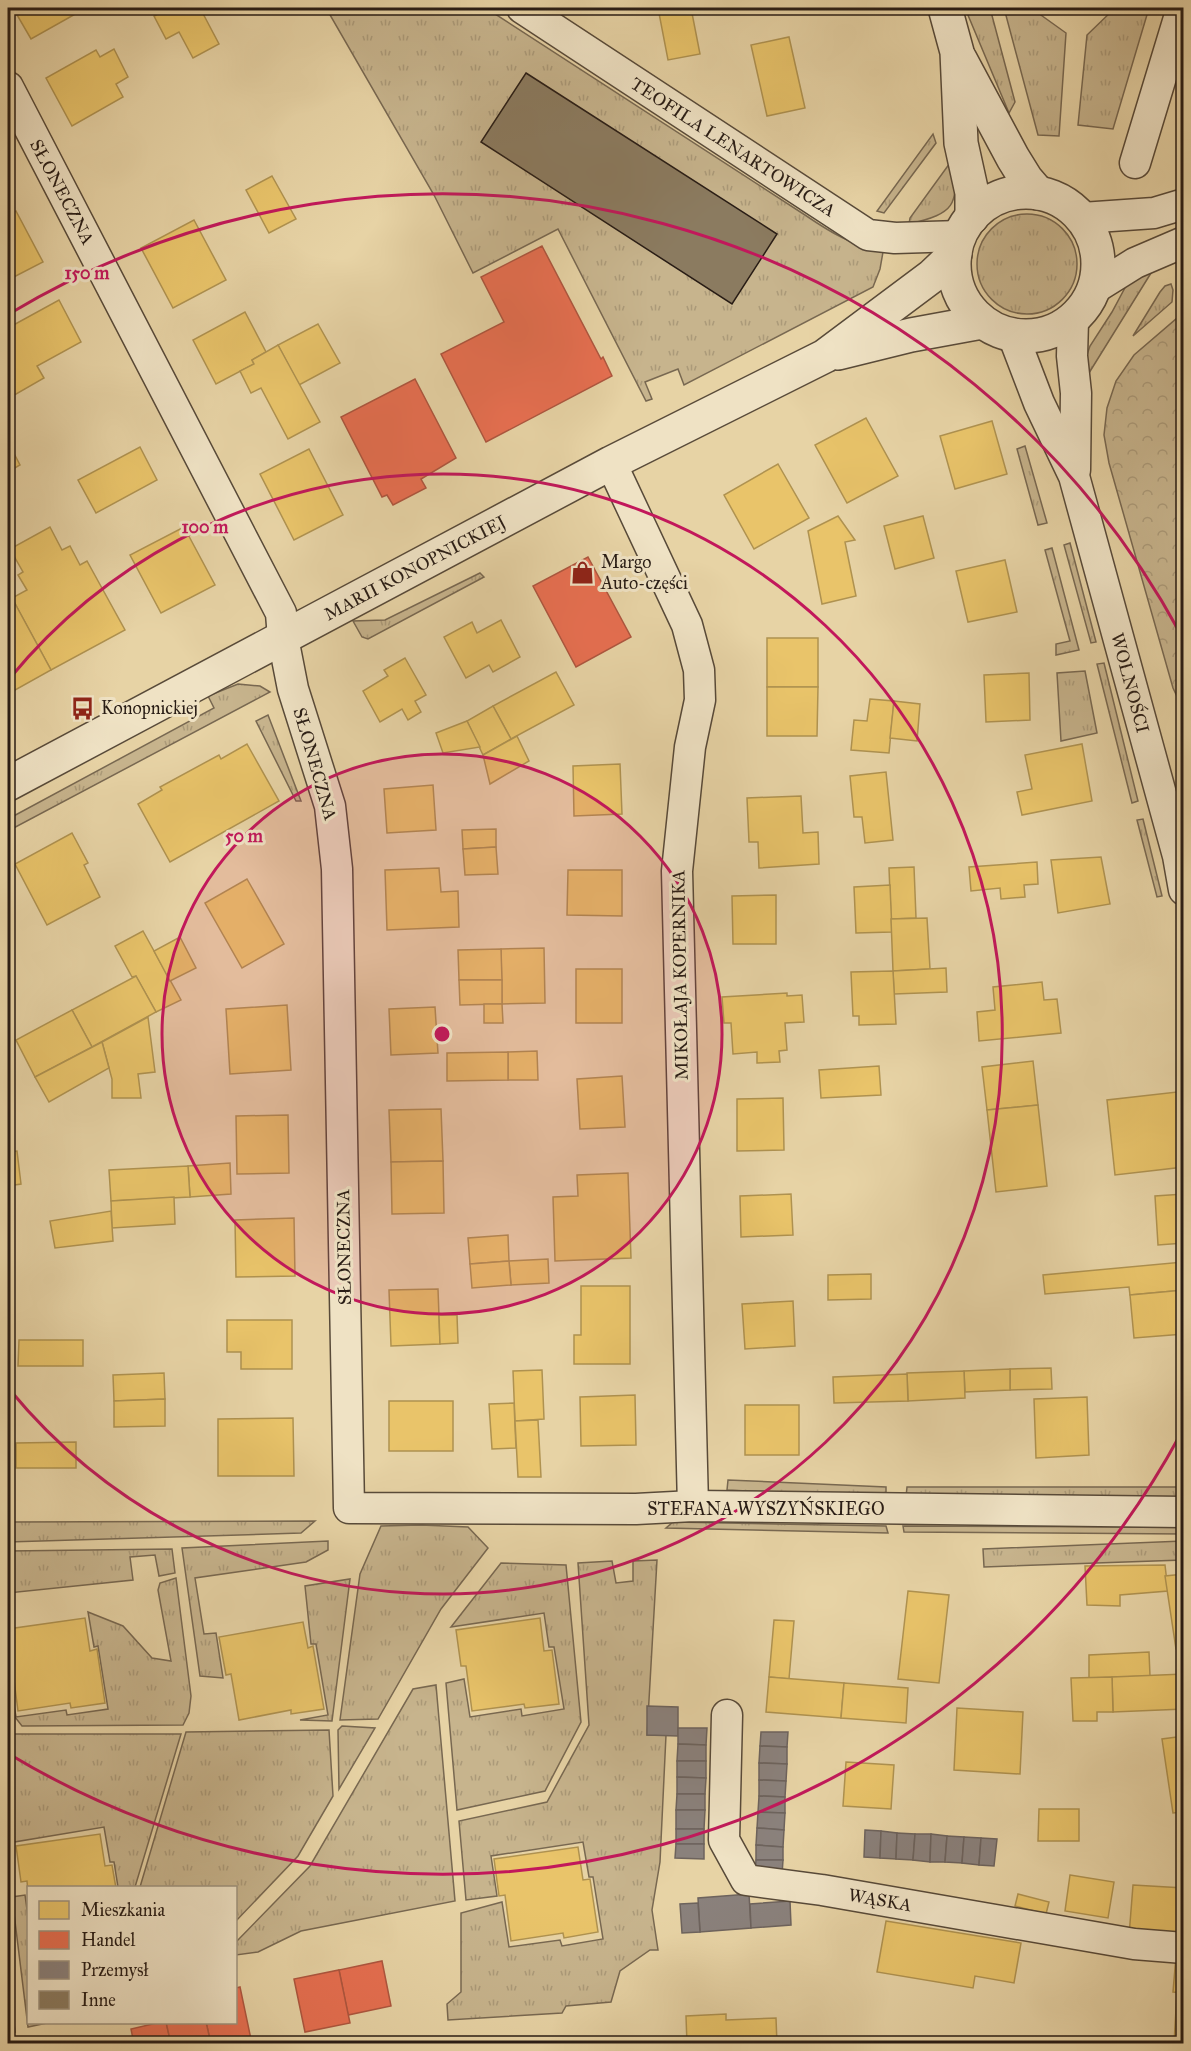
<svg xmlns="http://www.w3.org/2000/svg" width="1191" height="2051" viewBox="0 0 1191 2051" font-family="'IM FELL Great Primer',serif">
<defs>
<pattern id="grass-tufts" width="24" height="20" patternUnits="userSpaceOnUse" patternTransform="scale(1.5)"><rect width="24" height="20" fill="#c7b48d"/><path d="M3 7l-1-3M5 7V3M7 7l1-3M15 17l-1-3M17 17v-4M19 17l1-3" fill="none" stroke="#ab9a79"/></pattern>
<pattern id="park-crowns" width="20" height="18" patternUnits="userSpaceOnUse" patternTransform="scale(1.5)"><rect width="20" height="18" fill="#c7b48d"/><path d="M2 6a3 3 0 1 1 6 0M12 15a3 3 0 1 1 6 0" fill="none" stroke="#ab9a79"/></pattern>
</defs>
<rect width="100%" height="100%" fill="#e7d3a5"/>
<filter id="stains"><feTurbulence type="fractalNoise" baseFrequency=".00333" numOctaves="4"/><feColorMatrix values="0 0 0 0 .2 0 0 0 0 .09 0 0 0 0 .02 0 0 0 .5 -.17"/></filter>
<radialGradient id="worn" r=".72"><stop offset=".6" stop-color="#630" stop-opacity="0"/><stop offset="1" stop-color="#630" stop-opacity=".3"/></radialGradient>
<g fill="url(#grass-tufts)" stroke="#786851" stroke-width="1.5">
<path d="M326 8H486L805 215C833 234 850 244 883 252L880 269 873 287 684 385 678 369 645 382 652 399 646 401 558 229 473 273 434 195Z"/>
<path d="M965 8H990L1015 102 1009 113Z"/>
<path d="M1004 8H1031L1066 33 1059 136 1038 135Z"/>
<path d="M1115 8H1149L1113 129 1078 125 1087 35Z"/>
<path d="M933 134 936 143 884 213 877 211Z"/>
<path d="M955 156C956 204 960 212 909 224L910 218Z"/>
<circle cx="1027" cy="264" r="50"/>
<path d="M1156 265 1084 381 1083 366 1090 346 1112 312 1127 284Z"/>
<path d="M1171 284 1173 290 1172 302 1133 336 1160 292 1165 286Z"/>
<path d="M1025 446 1047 523 1038 525 1017 449Z"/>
<path d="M1070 543 1096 642 1091 643 1064 545Z"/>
<path d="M1052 548 1079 650 1056 655V644L1070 641 1045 550Z"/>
<path d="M480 573 484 577 368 639 362 637 353 621 385 620Z"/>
<path d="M1104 663 1138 801 1132 803 1097 664Z"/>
<path d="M1085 671 1097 733 1061 741 1057 673Z"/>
<path d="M238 684 260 686 270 692 8 831V819L214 708 208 696Z"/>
<path d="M268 715 301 801H296L256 721Z"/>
<path d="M1143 819 1162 896 1157 897 1137 820Z"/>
<path d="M728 1480 886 1487V1498L727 1490Z"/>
<path d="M907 1487H1184L1183 1498 906 1497Z"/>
<path d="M315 1521 301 1533 8 1542V1522Z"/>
<path d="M673 1522 886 1526 888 1533 666 1528Z"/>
<path d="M421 1525 468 1527 488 1548 441 1609 378 1719 340 1720 360 1574 381 1526Z"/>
<path d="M903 1526 1183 1527 1184 1534 904 1532Z"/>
<path d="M328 1541V1550L306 1562 195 1578 204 1634 216 1633 223 1678 200 1676 182 1548Z"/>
<path d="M1183 1541V1560L984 1567 983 1549Z"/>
<path d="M172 1549 175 1573 159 1576 155 1555 130 1557 133 1580 8 1593V1551Z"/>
<path d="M657 1560 647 1735H666L660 1862 652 1910 658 1950H650L620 1971 611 2002 566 2006 562 2013 448 2020 447 2004 461 1992V1913L502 1902 509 1947 560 1940 562 1946 603 1939 593 1877H589L583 1842 491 1856 497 1896 466 1900 459 1821 547 1802 589 1725 578 1563 612 1561 616 1583 633 1581V1561Z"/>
<path d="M501 1563 566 1565 581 1722 545 1791 457 1810 446 1683 464 1679 470 1717 521 1709 522 1716 564 1709 554 1647H549L544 1613 451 1627Z"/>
<path d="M176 1578 191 1696 189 1713 183 1725 22 1726 15 1717 8 1723V1683H10L16 1717 66 1710 67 1715 108 1709 98 1646 94 1647 88 1612 123 1626 152 1658 171 1661 158 1590 160 1583Z"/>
<path d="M350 1579 332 1721 300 1720 328 1715 316 1644H311L305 1586Z"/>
<path d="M436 1685 455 1901 301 1931 258 1952 236 1955V1942L310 1866 413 1689Z"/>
<path d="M342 1726 375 1728 339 1789 338 1730Z"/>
<path d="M329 1730 333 1796 298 1856 236 1921V1888L140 1887 186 1732Z"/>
<path d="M8 1734H181L135 1887H118L114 1862H110L104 1827 8 1843Z"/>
<path d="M25 1895 28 1917V2022L47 2023 28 2027 12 1897Z"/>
<path d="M8 1966 15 2032 8 2033Z"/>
</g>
<path fill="url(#park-crowns)" stroke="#786851" stroke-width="1.5" d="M1183 313V709L1173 688 1109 463 1104 435 1107 408 1116 381 1134 355Z"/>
<g fill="#e9c46a" stroke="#af9250" stroke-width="1.5">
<path d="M13 8H76L79 12 31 39Z"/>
<path d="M171 8H200L219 44 193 58 179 32 166 39 154 16Z"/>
<path d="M658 8H691L700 54 668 60Z"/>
<path d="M789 37 805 108 767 116 751 45Z"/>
<path d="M114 49 128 77 116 84 123 97 72 126 46 78 96 50 100 57Z"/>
<path d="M272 176 296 219 269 233 246 190Z"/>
<path d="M16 211 43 262 8 280V215Z"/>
<path d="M194 220 226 280 173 308 141 248Z"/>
<path d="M59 300 81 342 37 366 44 378 11 397 8 390V328Z"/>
<path d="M245 312 266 352 252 360 254 364 216 384 193 340Z"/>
<path d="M318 324 340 363 299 385 278 345Z"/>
<path d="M278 345 320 422 288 439 261 388 251 393 240 371 254 364 252 360Z"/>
<path d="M866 418 898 476 847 503 815 445Z"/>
<path d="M992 421 1007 474 955 489 940 436Z"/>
<path d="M8 442 20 465 8 472Z"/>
<path d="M140 447 157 480 96 513 78 480Z"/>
<path d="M309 449 343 515 294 540 260 474Z"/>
<path d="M778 464 809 518 754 549 724 495Z"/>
<path d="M838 516 855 540 845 542 856 596 822 604 808 531Z"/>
<path d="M923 516 934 558 895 569 884 526Z"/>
<path d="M50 527 62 550 70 546 80 565 87 561 125 630 51 670 12 598 27 590 18 575 23 572 10 549Z"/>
<path d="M184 527 215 585 161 613 130 555Z"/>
<path d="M1005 560 1017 612 968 622 956 571Z"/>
<path d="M12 598 51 670 8 694V600Z"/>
<path d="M501 620 520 657 493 672 489 665 466 678 444 637 472 622 477 633Z"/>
<rect x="767" y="638" width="51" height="49"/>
<path d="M405 658 426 695 415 701 421 712 408 720 402 709 380 722 363 691 388 676 384 670Z"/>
<path d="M556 672 574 705 511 739 493 706Z"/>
<path d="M1029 673 1030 720 986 722 984 675Z"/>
<path d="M767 687H818L817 736H767Z"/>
<path d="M870 699 894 701 889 753 851 750 854 720 867 721Z"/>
<path d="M894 701 920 704 917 741 890 738Z"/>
<path d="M493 706 511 739 483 755 467 721Z"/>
<path d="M467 721 480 747 443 753 436 733Z"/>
<path d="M517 736 529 761 490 784 483 755Z"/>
<path d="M247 744 279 801 170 862 138 804 162 790 160 787 219 755 221 759Z"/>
<path d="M1082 744 1092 801 1022 815 1017 792 1032 789 1025 755Z"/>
<path d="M620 764 622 814 574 816 573 766Z"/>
<path d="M886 772 893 840 865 843 862 817H854L850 776Z"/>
<path d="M433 785 436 830 387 833 384 789Z"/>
<path d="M801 796 803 833 818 832 819 864 759 868 758 842H749L747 798Z"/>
<path d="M496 829V847L463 849 462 830Z"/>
<path d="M72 833 88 863 84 865 100 897 47 925 15 864Z"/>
<path d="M496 847 498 874 465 875 463 849Z"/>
<path d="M1101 857 1110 904 1058 913 1051 860Z"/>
<path d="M1037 862 1038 884 1024 885 1025 897 1001 899 1000 888 971 891 969 867Z"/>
<path d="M914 867 916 918 891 919 889 868Z"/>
<path d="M439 868 441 892 458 891 459 927 387 930 385 870Z"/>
<path d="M568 870H622V916L567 915Z"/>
<path d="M247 879 284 944 242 968 205 903Z"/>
<path d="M890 885 892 932 856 933 854 887Z"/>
<path d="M776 895V944H733L732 896Z"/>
<path d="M927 918 930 969 893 971 891 919Z"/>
<path d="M143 931 181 1000 156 1012 136 976 132 977 115 946Z"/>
<path d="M180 937 196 968 170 981 154 951Z"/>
<path d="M544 948 545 1003 502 1004 501 949Z"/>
<path d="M501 949 502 980H459L458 950Z"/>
<path d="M946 968 947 992 894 994 893 971Z"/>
<rect x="576" y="969" width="46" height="54"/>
<path d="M893 971 896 1024 859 1025V1016H853L851 972Z"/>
<path d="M136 976 156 1012 92 1047 72 1010Z"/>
<path d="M459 980H502V1004L460 1005Z"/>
<path d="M1042 982 1044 1000 1057 999 1061 1033 979 1041 977 1012 995 1010 993 987Z"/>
<path d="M787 993V996L802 995 804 1022 785 1023 787 1050 779 1051 780 1062 757 1063V1052L733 1054 731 1023H724L722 997Z"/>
<path d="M484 1004H502L503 1023H484Z"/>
<path d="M287 1005 291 1070 230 1074 226 1009Z"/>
<path d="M435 1007 438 1053 391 1055 389 1009Z"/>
<path d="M72 1010 92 1047 35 1077 16 1040Z"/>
<path d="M148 1017 155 1072 138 1074 141 1098H112V1079L102 1042Z"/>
<path d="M102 1042 109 1068 49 1102 35 1077Z"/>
<path d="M537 1051 538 1080H508V1052Z"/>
<path d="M508 1052V1080L447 1081V1053Z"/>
<path d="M1033 1061 1038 1105 987 1110 982 1067Z"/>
<path d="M879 1066 881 1095 821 1098 819 1070Z"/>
<path d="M622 1076 625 1127 580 1129 577 1079Z"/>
<path d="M1177 1092 1184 1147V1167L1115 1175 1107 1100Z"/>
<path d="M783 1098 784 1150 737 1151V1099Z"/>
<path d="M1038 1105 1047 1186 996 1192 987 1110Z"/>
<path d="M441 1109 443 1161 391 1162 389 1110Z"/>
<path d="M288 1115 289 1173 237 1174 236 1116Z"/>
<path d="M17 1151 21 1184 8 1186V1152Z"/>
<path d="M443 1161 444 1213 392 1214 391 1162Z"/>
<path d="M230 1163 231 1194 190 1197 188 1166Z"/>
<path d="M188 1166 190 1197 111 1201 109 1170Z"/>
<path d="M628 1173 631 1258 555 1261 553 1197 578 1196 577 1175Z"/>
<path d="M791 1194 793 1235 741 1237 740 1196Z"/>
<path d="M1184 1194V1243L1158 1245 1155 1196Z"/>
<path d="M174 1197 175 1224 112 1228 111 1201Z"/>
<path d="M111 1211 113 1241 55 1248 50 1221Z"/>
<path d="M294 1218 295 1276 236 1277 235 1220Z"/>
<path d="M508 1235 509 1261 470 1264 468 1238Z"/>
<path d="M548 1259 549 1283 511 1285 509 1261Z"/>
<path d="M509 1261 511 1285 472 1288 470 1264Z"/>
<path d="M1183 1262 1184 1290 1130 1295 1129 1287 1045 1294 1043 1275Z"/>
<path d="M871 1274V1299L828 1300V1275Z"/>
<path d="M581 1286H630V1364H574V1335H581Z"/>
<path d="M438 1289 440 1344 391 1346 389 1290Z"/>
<path d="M1184 1290V1334L1134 1338 1130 1295Z"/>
<path d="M793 1301 795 1346 745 1349 742 1304Z"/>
<path d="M439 1315H457L458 1343 440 1344Z"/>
<path d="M227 1320H292V1369H241V1352H227Z"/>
<path d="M19 1340H83V1366H18Z"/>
<path d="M1051 1368 1052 1389 1010 1390V1369Z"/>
<path d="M1010 1369V1390L965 1392 964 1371Z"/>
<path d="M542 1370 544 1419 515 1421 513 1371Z"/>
<path d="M964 1371 965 1398 908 1401 907 1373Z"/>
<path d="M164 1373 165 1399 114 1401 113 1375Z"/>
<path d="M907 1374 908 1401 834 1403 833 1377Z"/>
<path d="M635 1395 636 1445 581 1446 580 1397Z"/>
<path d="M1087 1397 1089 1455 1036 1458 1034 1399Z"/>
<path d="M165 1399V1426L114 1427V1401Z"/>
<rect x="389" y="1401" width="64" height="50"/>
<path d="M514 1403 516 1448 492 1449 489 1404Z"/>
<rect x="745" y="1405" width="54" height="50"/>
<path d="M293 1418 294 1476H218V1419Z"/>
<path d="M538 1420 541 1477H518L515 1421Z"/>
<path d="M76 1442V1468H16V1443Z"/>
<path d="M1165 1565 1168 1591 1120 1595V1606L1087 1605 1085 1566Z"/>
<path d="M1184 1574V1648L1176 1649 1165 1576Z"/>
<path d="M908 1591 949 1595 939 1683 898 1679Z"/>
<path d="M85 1618 90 1651 97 1649 105 1703 71 1708 70 1703 18 1711 12 1665 8 1666V1629Z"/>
<path d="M540 1618 544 1651 552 1650 559 1704 525 1708 524 1704 472 1711 466 1666H461L456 1630Z"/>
<path d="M774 1620 794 1621 789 1679 769 1677Z"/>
<path d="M303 1622 308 1648 313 1646 324 1709 291 1714V1710L239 1720 231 1674 226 1675 219 1637Z"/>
<path d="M1149 1652 1150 1676 1089 1678V1655Z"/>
<path d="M1184 1674V1709L1113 1712 1112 1677Z"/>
<path d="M769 1677 844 1683 841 1718 766 1712Z"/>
<path d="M1112 1677 1113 1712H1097V1721H1073L1071 1678Z"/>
<path d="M844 1683 908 1688 906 1723 841 1718Z"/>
<path d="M957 1708 1023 1712 1020 1774 954 1770Z"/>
<path d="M1184 1736V1812L1173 1813 1162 1739Z"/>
<path d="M846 1762 894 1765 891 1809 843 1806Z"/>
<path d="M1039 1809H1079V1841H1038Z"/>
<path d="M100 1834 105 1866 112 1865 116 1888H28V1892L27 1881 21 1882 16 1846Z"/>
<path d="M578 1847 583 1880 590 1879 598 1932 564 1938 563 1933 511 1941 505 1895 499 1896 494 1859Z"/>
<path d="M1070 1875 1114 1882 1108 1918 1065 1911Z"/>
<path d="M1133 1885 1184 1888V1940L1129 1936Z"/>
<path d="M1018 1894 1049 1902 1046 1914 1015 1906Z"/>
<path d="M886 1921 1021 1943 1014 1983 975 1976 973 1988 877 1972Z"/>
<path d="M1176 1956 1184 1957V1993L1173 1992Z"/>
<path d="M1177 1992 1184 1993V2044H1174Z"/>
<path d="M726 2014V2020L776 2018 777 2044H687L686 2016Z"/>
</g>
<g fill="#e76f51" stroke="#ae563f" stroke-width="1.5">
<path d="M542 246 601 359 603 357 612 376 486 442 441 354 504 322 481 277Z"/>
<path d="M415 379 456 458 421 479 426 488 393 505 387 495 382 497 341 417Z"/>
<path d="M588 557 631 637 576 667 533 586Z"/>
<path d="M382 1961 391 2006 348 2015 339 1970Z"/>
<path d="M339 1970 350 2023 305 2032 294 1979Z"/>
<path d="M240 1987 252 2044H211L206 2022H236V1988Z"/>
<path d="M161 2022H166L171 2044H134L131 2029Z"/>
<path d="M166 2022H206L211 2044H171Z"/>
</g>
<g fill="#8a817c" stroke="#6d635d" stroke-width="1.5">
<path d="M647 1706 678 1707V1736L647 1735Z"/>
<path d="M678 1728H707L706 1745 678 1744Z"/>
<path d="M761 1732H788L787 1747 760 1746Z"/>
<path d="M678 1744 706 1745V1761H677Z"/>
<path d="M760 1746 787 1747V1764L759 1763Z"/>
<path d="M677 1761H706V1778L677 1777Z"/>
<path d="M759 1763 787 1764 786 1781 759 1780Z"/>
<path d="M677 1777 706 1778 705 1794H677Z"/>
<path d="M759 1780 786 1781 785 1797 759 1796Z"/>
<path d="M677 1794H705V1810H676Z"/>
<path d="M759 1796 785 1797V1813L758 1812Z"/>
<path d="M676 1810H705L704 1829H676Z"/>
<path d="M758 1812 785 1813 784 1830 757 1828Z"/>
<path d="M757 1828 784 1830 783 1847 756 1845Z"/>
<rect x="676" y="1829" width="28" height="15"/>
<path d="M865 1830 881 1831 880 1858 864 1857Z"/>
<path d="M881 1831 897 1833 896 1859 880 1858Z"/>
<path d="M897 1833 915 1834 913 1860 896 1859Z"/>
<path d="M915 1834H931L930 1862 913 1860Z"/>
<path d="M931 1834 947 1836 945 1862H930Z"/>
<path d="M947 1836 964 1837 962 1863 945 1862Z"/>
<path d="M964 1837 981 1838 979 1865 962 1863Z"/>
<path d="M981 1838 997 1839 994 1866 979 1865Z"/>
<path d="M676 1844H704V1859L675 1858Z"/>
<path d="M756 1845 783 1847V1860H756Z"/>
<path d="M756 1860H783L782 1875 755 1874Z"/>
<path d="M749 1894 751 1928 700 1932 698 1898Z"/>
<path d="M790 1901 791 1925 751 1928 750 1904Z"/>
<path d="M698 1903 700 1932 682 1933 680 1904Z"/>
</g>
<path fill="#8b7b60" stroke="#281c15" stroke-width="1.5" d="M526 73 777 234 732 304 481 142Z"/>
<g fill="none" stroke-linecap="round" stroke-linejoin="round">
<defs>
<g id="minor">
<path d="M522 8 868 235 895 238 960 236"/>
<path d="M8 87 281 613 283 638 293 689 330 806 337 869 349 1508 636 1509 693 1506 1184 1512"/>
<path d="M1135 163 1182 8"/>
<path d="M1082 218 1154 213 1184 204"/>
<path d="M1095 288 1135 263 1184 242"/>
<path d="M1073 320 1072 356 1076 393 1075 470"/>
<path d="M1013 335 1039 403 1074 476 1178 856 1184 890"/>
<path d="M611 463 687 625 699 670 700 700 690 747 677 871 693 1506"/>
<path d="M727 1715 724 1840 746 1880 822 1890 1134 1944 1184 1948"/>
</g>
<g id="tertiary">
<path d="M945 8 957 52 961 143 972 193V217"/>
<path d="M960 59 1013 158 1026 179 1038 193"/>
<circle cx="1026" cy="264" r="72"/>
<path d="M838 353 911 335 982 322"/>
<path d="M8 784 611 463 825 356 932 276 955 254"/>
</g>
</defs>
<use href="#minor" stroke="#584a39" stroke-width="33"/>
<use href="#tertiary" stroke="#584a39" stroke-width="36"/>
<use href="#minor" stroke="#efe2c4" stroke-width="30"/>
<use href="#tertiary" stroke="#efe2c4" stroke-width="33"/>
</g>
<circle cx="442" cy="1034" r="280" fill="#c2185b" fill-opacity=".12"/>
<g fill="none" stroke="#c2185b" stroke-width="3">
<circle cx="442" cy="1034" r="280"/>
<path d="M10 678A560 560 0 1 1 10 1390"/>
<path d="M1180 1435A840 840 0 0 1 9 1754M9 314A840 840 0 0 1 1180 633"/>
</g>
<defs>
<symbol id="shop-bare" viewBox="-9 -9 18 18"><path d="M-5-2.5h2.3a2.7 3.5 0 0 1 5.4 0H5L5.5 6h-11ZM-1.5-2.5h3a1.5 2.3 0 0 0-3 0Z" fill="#8f2418" stroke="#efe2c4" stroke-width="2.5" paint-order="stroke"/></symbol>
<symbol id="bus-bare" viewBox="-9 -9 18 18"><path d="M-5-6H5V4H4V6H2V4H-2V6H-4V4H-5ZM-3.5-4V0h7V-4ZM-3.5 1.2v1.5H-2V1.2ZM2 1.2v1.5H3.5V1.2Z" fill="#8f2418" stroke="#efe2c4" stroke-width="2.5" paint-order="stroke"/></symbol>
</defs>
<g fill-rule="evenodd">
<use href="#shop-bare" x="566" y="556" width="33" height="33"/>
<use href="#bus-bare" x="66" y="692" width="33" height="33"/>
</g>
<g text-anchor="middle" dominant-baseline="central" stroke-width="6" stroke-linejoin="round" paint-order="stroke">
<g font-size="18" fill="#281c15" stroke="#efe2c4">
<text transform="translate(733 147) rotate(33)">TEOFILA LENARTOWICZA</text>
<text transform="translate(62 192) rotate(62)">SŁONECZNA</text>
<text transform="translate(415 568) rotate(-28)">MARII KONOPNICKIEJ</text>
<text transform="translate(1130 683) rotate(75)">WOLNOŚCI</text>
<text transform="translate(315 764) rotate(74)">SŁONECZNA</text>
<text transform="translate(680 975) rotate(-91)">MIKOŁAJA KOPERNIKA</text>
<text transform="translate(344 1247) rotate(-91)">SŁONECZNA</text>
<text x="766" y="1509">STEFANA WYSZYŃSKIEGO</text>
<text transform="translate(880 1900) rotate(10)">WĄSKA</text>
</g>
<g font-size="18" fill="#281c15" stroke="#efe2c4" text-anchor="start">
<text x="601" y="562">Margo<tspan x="601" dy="21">Auto-części</tspan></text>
<text x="101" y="708">Konopnickiej</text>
</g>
</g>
<circle cx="442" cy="1034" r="9" fill="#c2185b" stroke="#efe2c4" stroke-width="3"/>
<g font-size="18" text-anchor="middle" font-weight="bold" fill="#c2185b" stroke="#efe2c4" stroke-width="6" stroke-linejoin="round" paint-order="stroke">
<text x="87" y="279">150 m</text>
<text x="205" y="533">100 m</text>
<text x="244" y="842">50 m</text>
</g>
<rect width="1191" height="2051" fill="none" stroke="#e7d3a5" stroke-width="30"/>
<rect x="9" y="9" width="1173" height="2033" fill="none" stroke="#281c15" stroke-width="3"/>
<rect x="15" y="15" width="1161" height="2021" fill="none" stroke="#281c15" stroke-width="1.5"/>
<rect x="27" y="1886" width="210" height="138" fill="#efe2c4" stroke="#9f937e" stroke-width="1.5"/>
<rect x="39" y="1901" width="30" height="18" fill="#e9c46a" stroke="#9f937e" stroke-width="1.5"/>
<text x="81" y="1916" font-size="18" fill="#281c15">Mieszkania</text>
<rect x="39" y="1931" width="30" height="18" fill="#e76f51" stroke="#9f937e" stroke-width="1.5"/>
<text x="81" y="1946" font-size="18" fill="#281c15">Handel</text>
<rect x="39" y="1961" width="30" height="18" fill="#8a817c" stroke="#9f937e" stroke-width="1.5"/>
<text x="81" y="1976" font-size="18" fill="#281c15">Przemysł</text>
<rect x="39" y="1991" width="30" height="18" fill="#8b7b60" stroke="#9f937e" stroke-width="1.5"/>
<text x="81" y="2006" font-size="18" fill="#281c15">Inne</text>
<rect width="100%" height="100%" filter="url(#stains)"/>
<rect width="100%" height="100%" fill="url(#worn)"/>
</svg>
